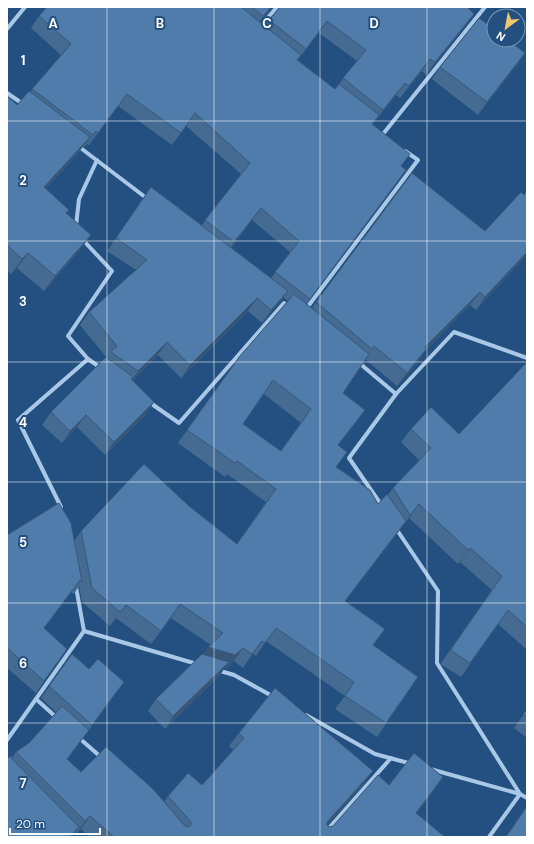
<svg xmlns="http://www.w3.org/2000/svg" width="534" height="844" viewBox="0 0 534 844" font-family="'DM Sans',sans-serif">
<rect width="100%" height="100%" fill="#235080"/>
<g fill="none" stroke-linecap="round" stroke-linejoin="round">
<g stroke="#a9c8e7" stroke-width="4">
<path d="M259 28 277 7"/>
<path d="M7 29 25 7"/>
<path d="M7 93 23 104"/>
<path d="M383 134 485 7"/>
<path d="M78 146 149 200"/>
<path d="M76 226 79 199 97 160"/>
<path d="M82 239 112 271 68 336 88 359 101 368"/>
<path d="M306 309 418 160 405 151"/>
<path d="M358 362 396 394 454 332 527 358"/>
<path d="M149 402 179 423 284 303"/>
<path d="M382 506 349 458 396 394"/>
<path d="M61 507 18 420 88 359"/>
<path d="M395 527 438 591 437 663 520 794 489 837"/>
<path d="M76 587 84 631 197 664"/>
<path d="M217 670 234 675 274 697"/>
<path d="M36 699 57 718"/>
<path d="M306 715 375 754 412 764"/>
<path d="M78 737 102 758"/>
<path d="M7 740 84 631"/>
<path d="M430 769 520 794 527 798"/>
<path d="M321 837 391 758"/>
</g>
</g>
<g fill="#456b93" fill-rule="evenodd">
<path d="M47 7H272L260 22 265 26 269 20 467 7 474 14 465 26 426 75 422 71 400 98 396 95 373 124 401 166 397 182 307 304 312 308 412 173 485 231 527 255 476 310 470 305 424 352 418 362 397 386 365 359 343 393 365 410 355 423 338 445 337 467 378 504 388 495 393 488 419 460 401 442 411 429 459 434 527 365V650L498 624 461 677 442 665 441 663 492 590 460 562 458 564 409 518 345 601 373 646 418 677 377 737 335 709 345 696 266 641 256 656 253 654 243 668 234 661 226 669H224L220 675 165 729 148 711 156 699 203 655 211 645 171 618 151 644 116 618 110 626 82 602 79 586 74 594 71 592 44 628 67 649 36 693 7 668V535L75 540 81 531 189 506 237 544 266 502 227 474 225 477 178 443 240 356 288 301 283 297 279 303 262 323 248 311 181 378 158 355 133 380 154 402 146 414 105 455 77 427 62 443 42 425 51 412 107 358 80 325 89 312 136 270 107 251 151 187 202 225 241 174 186 126 172 145 118 106 89 145 87 144 84 147 83 146 79 152 46 189 66 214 91 235 80 250 44 291 17 268 11 274 7 270V96L17 105 30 92 61 55 31 28 39 16ZM319 33 357 61 335 89 298 60ZM252 220 290 252 271 278 231 248ZM264 394 301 423 281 451 243 424Z"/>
<path d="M525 53 517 65 478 115 432 79 440 67Z"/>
<path d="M72 654 115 694 67 760 81 772 164 802 168 796 202 785 234 750 229 746 239 733 364 784 327 825 329 827 333 826 389 785 434 790 416 813 445 837H90L81 829 76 834 75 833 72 837H7L8 758H12L16 752 29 743 57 713 41 698Z"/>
<path d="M527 710V738L514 728Z"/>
</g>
<g fill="#385778">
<path d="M271 7H272L255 28 263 16Z"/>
<path d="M474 14 465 26 426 75 435 62Z"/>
<path d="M327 21 319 33 297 61Z"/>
<path d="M525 53 517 65 478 115 487 102Z"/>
<path d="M430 59 422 71 400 98 409 86Z"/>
<path d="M405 83 396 95 375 122 383 110Z"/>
<path d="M96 131 87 144 84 147Z"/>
<path d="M90 137 79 152 34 202 44 187Z"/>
<path d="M261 208 252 220 226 254 234 242Z"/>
<path d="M91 235 80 250 44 291 55 276Z"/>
<path d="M527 252V255L476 310 485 297Z"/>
<path d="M28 253 17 268 11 274 22 259Z"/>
<path d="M288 291 279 303 262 323 271 310Z"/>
<path d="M480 292 470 305 424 352 418 362 397 386 425 347Z"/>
<path d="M257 298 248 311 181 378 190 365Z"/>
<path d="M167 342 158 355 129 384 138 371Z"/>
<path d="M154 402 146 414 105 455 114 442Z"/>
<path d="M86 415 77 427 62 443 70 431Z"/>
<path d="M419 504 409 518 401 529 410 515Z"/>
<path d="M406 521 396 535 335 614 345 601Z"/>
<path d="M470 548 460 562 458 564 468 550Z"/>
<path d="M262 641 253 654 243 668 252 654Z"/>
<path d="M208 647 243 648 234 661 226 669H224L220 675 165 729 173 716 199 661Z"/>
<path d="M373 771 364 784 318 835 327 822Z"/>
<path d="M443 777 434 790 407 826 416 813Z"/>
<path d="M90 816 81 829 76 834 85 821Z"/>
<path d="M79 827 72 837H69Z"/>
</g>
<g fill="#507cab" stroke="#385778" fill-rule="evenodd">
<path d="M47 7H241L301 55 297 60 335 89 339 84 379 115 372 124 410 154 401 166 406 170 310 299 275 272 299 241 261 208 234 242 205 220 250 163 195 113 181 133 127 94 98 133 96 131 93 135 32 89 71 44 39 16Z"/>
<path d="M252 7H271L263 16Z"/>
<path d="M280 7H467L474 14 435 62 430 59 409 86 405 83 383 110 343 78 366 50 327 21 306 49 269 20Z"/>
<path d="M479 18 494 29V40H508L525 53 487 102 440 67Z"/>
<path d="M29 91 90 137 44 187 69 210 66 213 91 235 55 276 28 253 22 259 7 245V96L17 105Z"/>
<path d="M412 173 485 231 521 192 524 195 527 191V252L485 297 480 292 425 347 427 348 407 373 374 346 372 349 316 302Z"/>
<path d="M151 187 288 291 271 310 257 298 190 365 167 342 138 371 111 352 117 346 89 312 147 260 116 238Z"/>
<path d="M294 294 369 354 343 393 365 410 338 445 347 452 336 467 370 490 378 504 387 494 406 521 345 601 385 629 373 645 418 677 386 723 345 696 354 682 276 628 265 643 262 641 252 654 243 648 235 655 208 647 223 633 180 604 161 631 126 605 120 612 92 588 81 531 144 464 189 506 237 544 276 489 237 461 235 463 187 430 240 356ZM273 380 311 409 281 451 243 424Z"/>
<path d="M106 357 133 377 131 379 154 402 114 442 86 415 70 431 51 412Z"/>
<path d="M526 363 527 365V627L508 610 470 663 452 651 451 649 502 576 470 548 468 550 419 504 410 515 393 488 431 448 411 429 431 407 459 434Z"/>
<path d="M59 503 71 523 82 582 80 580 44 628 67 649 44 681 7 648V535Z"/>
<path d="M72 654 89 669 98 659 124 682 92 725 49 686Z"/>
<path d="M202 654 229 662 173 716 156 699Z"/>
<path d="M275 688 373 771 327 822V825L329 827 333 826 378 775 389 785 414 753 443 777 416 813 445 837H114L90 816 85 821 16 752 29 743 62 706 89 730 67 759 81 772 106 747 153 789 185 826 189 827 191 825V822L168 796 188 773 202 785 244 738 239 733Z"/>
<path d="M527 710V717L523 714Z"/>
<path d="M12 756V759L79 827 69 837H7V757L8 758Z"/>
<path d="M527 806V837H506Z"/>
</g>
<path fill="none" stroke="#fff" stroke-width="1" stroke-opacity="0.55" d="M107 7V837M214 7V837M320 7V837M427 7V837M7 121H527M7 241H527M7 362H527M7 482H527M7 603H527M7 723H527"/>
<g font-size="13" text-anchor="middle" font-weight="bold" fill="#fff" stroke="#235080" stroke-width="4" stroke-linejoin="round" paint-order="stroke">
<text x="53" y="28">A</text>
<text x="160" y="28">B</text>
<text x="267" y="28">C</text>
<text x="374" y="28">D</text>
<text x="23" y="65">1</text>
<text x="23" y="185">2</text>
<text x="23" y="306">3</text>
<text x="23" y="427">4</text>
<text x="23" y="547">5</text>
<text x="23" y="668">6</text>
<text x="23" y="788">7</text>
</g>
<rect width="534" height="844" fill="none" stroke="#ffffff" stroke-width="16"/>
<g transform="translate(506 28) rotate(212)"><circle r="19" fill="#235080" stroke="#7b96b3"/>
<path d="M0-3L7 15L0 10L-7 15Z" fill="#f2c66c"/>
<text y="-6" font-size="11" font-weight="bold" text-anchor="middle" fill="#ffffff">N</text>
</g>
<path d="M10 828v6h90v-6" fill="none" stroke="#ffffff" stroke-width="2"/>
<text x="16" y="828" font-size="12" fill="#ffffff" stroke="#235080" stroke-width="3" paint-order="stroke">20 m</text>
</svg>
